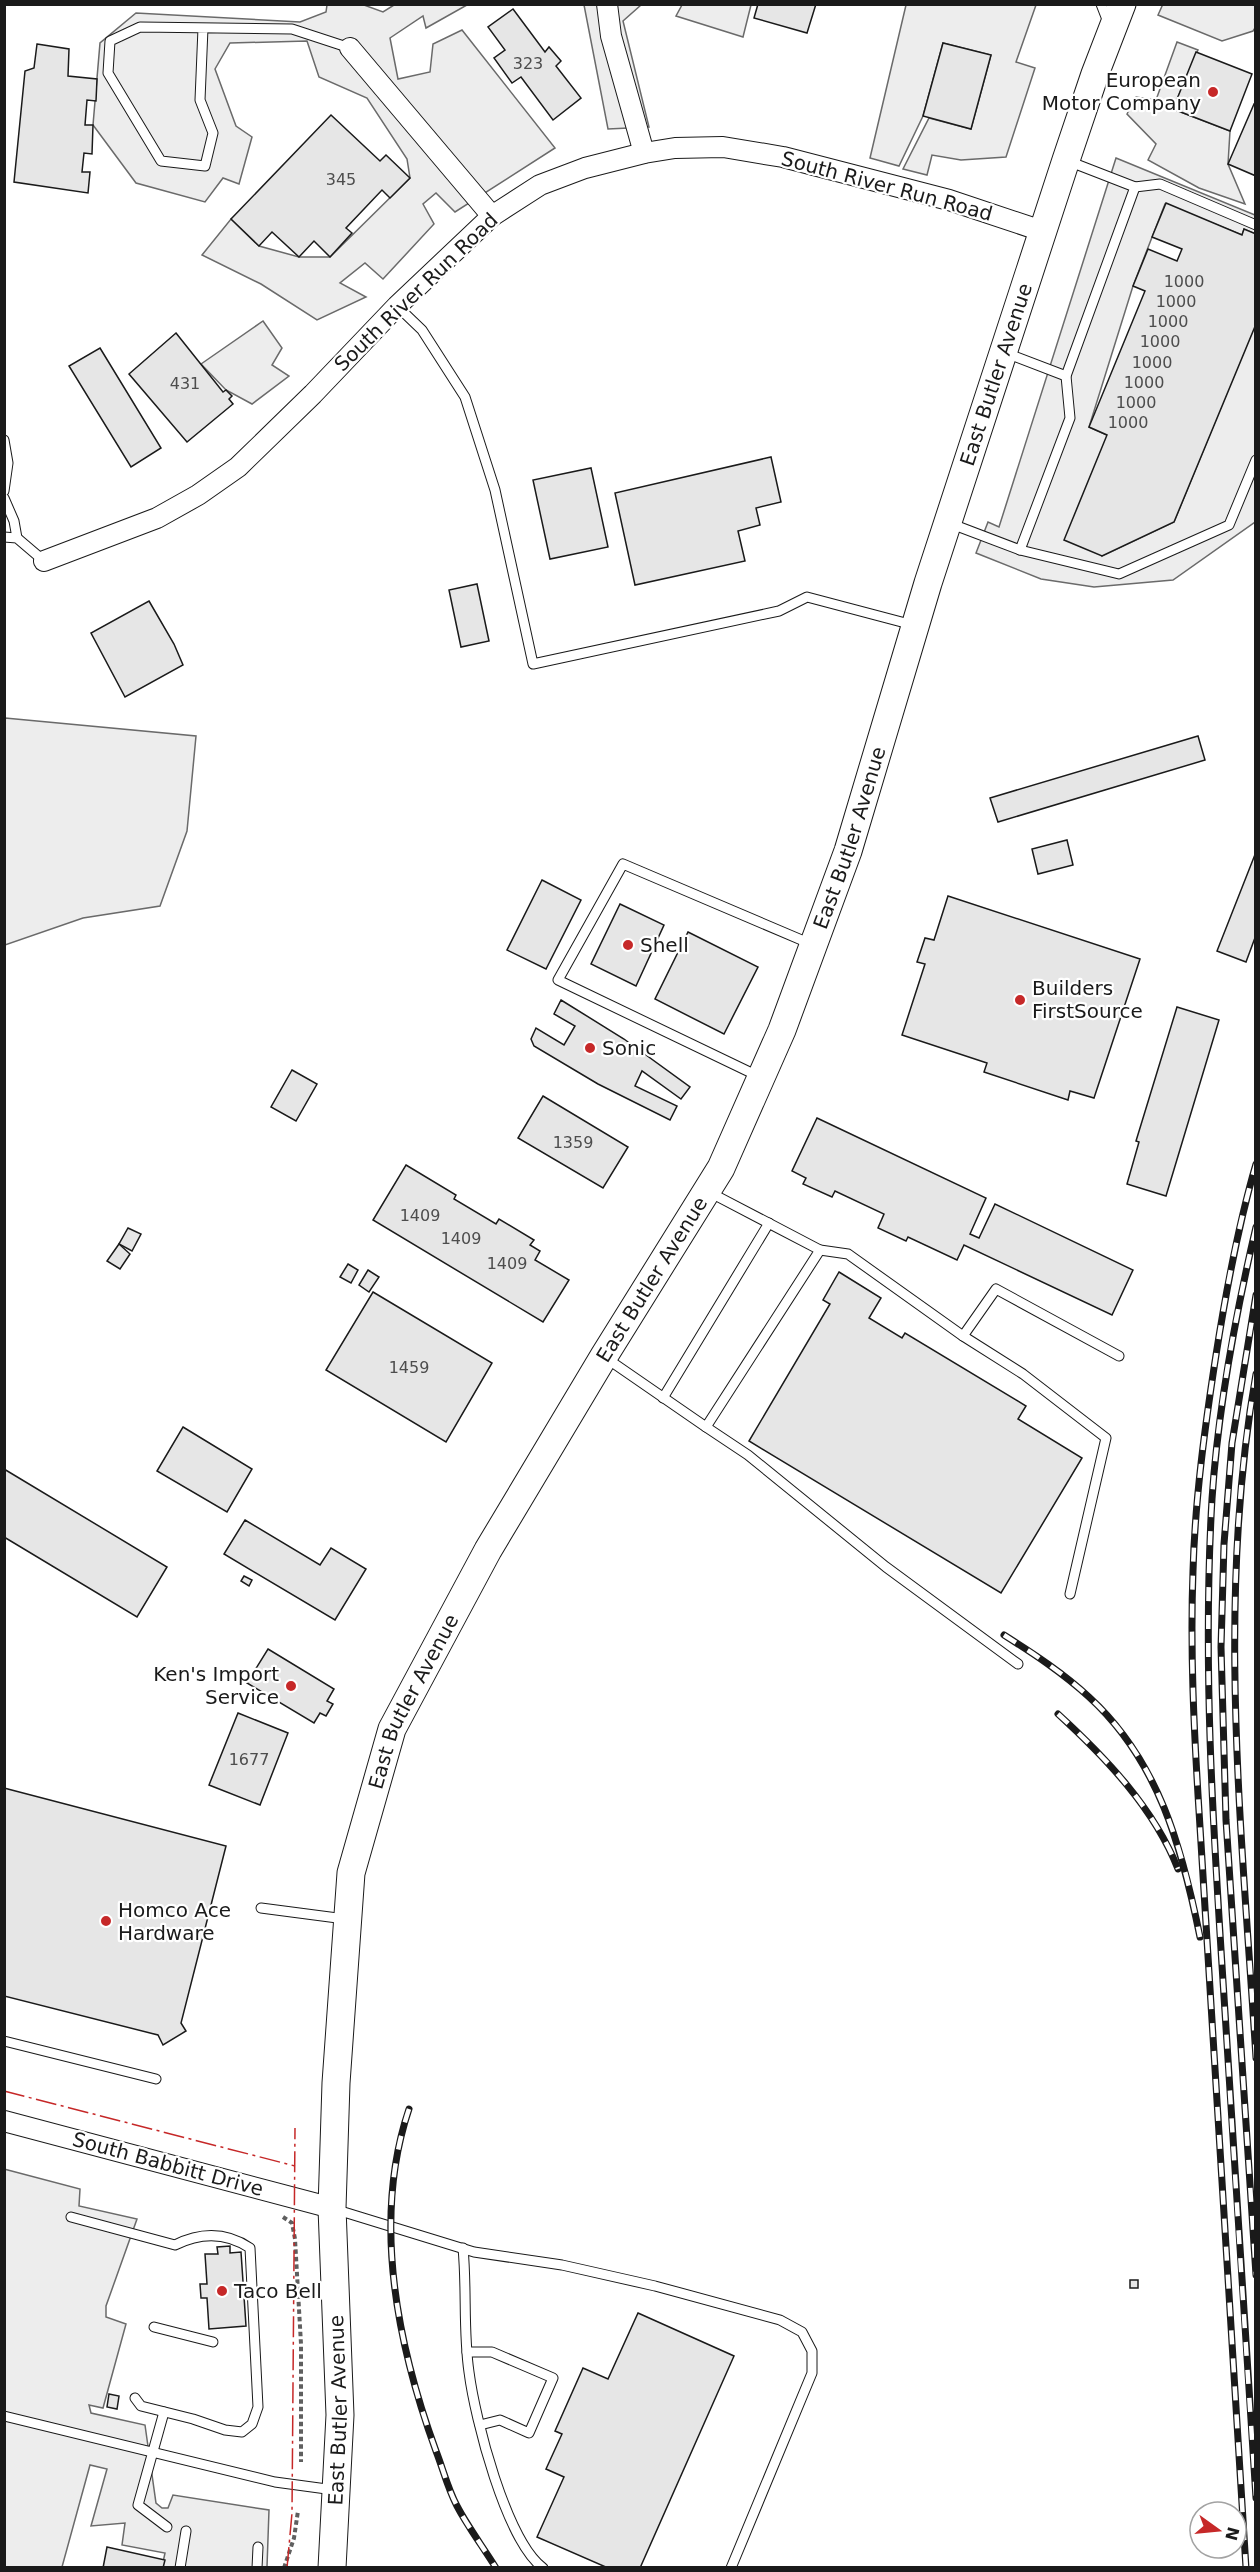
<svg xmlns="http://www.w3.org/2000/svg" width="1260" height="2572" viewBox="0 0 1260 2572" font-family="'DejaVu Sans',sans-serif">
<rect width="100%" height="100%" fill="#fff"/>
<g fill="#ededed" stroke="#6a6a6a" stroke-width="1.5">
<path d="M1163 4 1255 5V28L1253 31 1222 41 1158 15Z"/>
<path d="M327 5H364L383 12 394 5H467L426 28 423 16 390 38 398 79 430 72 433 44 462 30 555 148 455 212 436 193 423 204 434 224 383 279 365 263 340 283 366 297 317 320 261 284 202 255 231 219 259 246 299 257H330L410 178 407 159 367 98 319 77 307 41 230 43 215 69 236 126 252 137 239 184 223 178 205 202 136 183 93 125 100 43 136 13 300 22 326 12Z"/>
<path d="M584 5H641L623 21 649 127 608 129Z"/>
<path d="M682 5H751L743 37 676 16Z"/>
<path d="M906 5H1036L1016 62 1035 68 1006 157 961 160 932 155 927 175 903 169 929 118 971 129 991 55 943 43 923 116 899 166 870 158Z"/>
<path d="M1177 42 1198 50 1173 109 1230 131 1228 164 1245 204 1199 188 1148 160 1156 144 1127 114 1136 97 1156 100Z"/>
<path d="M1116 158 1255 215V234L1244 229 1242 235 1165 204 1133 286 1089 427 1107 435 1102 556 1174 522 1255 324V522L1173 580 1094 587 1041 579 976 553 988 522 999 527Z"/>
<path d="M263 321 282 348 272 365 289 376 252 404 226 390 201 364Z"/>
<path d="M5 718 196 736 187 831 160 906 83 918 5 945Z"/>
<path d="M4 2169 80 2189 79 2206 137 2219 106 2306V2317L126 2324 103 2408 89 2405 91 2413 145 2425 156 2503 162 2508H168L173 2495 269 2510 267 2567H162L165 2553 122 2545 125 2523 91 2526 107 2469 90 2465 62 2567H5Z"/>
</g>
<g fill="#e6e6e6" stroke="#1a1a1a" stroke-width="1.5">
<path d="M758 4H816L807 33 754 18Z"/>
<path d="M513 9 545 52 549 47 561 61 556 66 581 98 553 120 521 77 512 83 494 58 505 50 488 27Z"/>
<path d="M943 43 991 55 971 129 923 116Z"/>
<path d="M37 44 69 49 68 76 97 79 96 101 87 100 85 125H93L92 154 84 153 82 172H90L88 193 14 182 25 71 34 68Z"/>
<path d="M1196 52 1252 74 1230 131 1173 109Z"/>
<path d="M1254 104 1256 105V176L1228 164Z"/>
<path d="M331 115 380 161 386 155 410 178 390 198 382 190 346 228 352 233 330 257 314 241 299 257 272 232 259 246 231 219Z"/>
<path d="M1166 203 1242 235 1244 229 1256 234V324L1174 522 1102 556 1064 540 1107 435 1089 427 1145 291 1133 286 1148 249 1177 261 1182 249 1152 237Z"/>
<path d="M176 333 223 392 226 390 232 396 229 399 233 404 187 442 129 374Z"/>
<path d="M100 348 161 448 131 467 69 366Z"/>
<path d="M771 457 781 502 756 508 760 525 738 531 745 561 635 585 615 493Z"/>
<path d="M591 468 608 547 550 559 533 480Z"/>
<path d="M477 584 489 641 461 647 449 590Z"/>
<path d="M149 601 174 644 183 665 125 697 91 633Z"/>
<path d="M1198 736 1205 760 998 822 990 798Z"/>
<path d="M1067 840 1073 865 1038 874 1032 849Z"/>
<path d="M1256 852V935L1246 962 1217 951Z"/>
<path d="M542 880 581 900 546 969 507 950Z"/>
<path d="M948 896 1140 959 1094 1098 1070 1091 1068 1100 984 1072 987 1063 902 1035 925 964 917 962 925 938 934 940Z"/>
<path d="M620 904 664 925 636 986 591 964Z"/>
<path d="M688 932 758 967 724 1034 655 999Z"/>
<path d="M561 1000 624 1039 690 1087 681 1099 642 1071 635 1086 677 1106 670 1120 598 1084 534 1046 531 1039 536 1028 564 1045 575 1026 554 1014Z"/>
<path d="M1177 1007 1219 1020 1166 1196 1127 1184 1139 1142 1136 1141Z"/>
<path d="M292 1070 317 1084 296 1121 271 1107Z"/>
<path d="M543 1096 628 1147 603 1188 518 1138Z"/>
<path d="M817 1118 986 1198 970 1234 979 1238 995 1204 1133 1270 1112 1315 964 1245 957 1260 908 1237 906 1241 878 1228 884 1214 835 1191 832 1197 803 1184 806 1178 792 1171Z"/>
<path d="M406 1165 456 1195 454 1199 496 1224 499 1219 534 1240 530 1245 540 1251 535 1260 569 1280 543 1322 373 1220Z"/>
<path d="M128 1228 141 1234 132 1251 119 1244Z"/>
<path d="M119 1244 130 1254 120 1269 107 1261Z"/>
<path d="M348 1264 358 1270 351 1283 340 1277Z"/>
<path d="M368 1270 379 1277 369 1292 359 1285Z"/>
<path d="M839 1272 881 1298 869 1318 902 1338 905 1333 1026 1406 1018 1419 1082 1458 1001 1593 749 1441 830 1304 823 1300Z"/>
<path d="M373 1292 492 1363 446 1442 326 1370Z"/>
<path d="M183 1427 252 1469 227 1512 157 1471Z"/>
<path d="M4 1469 167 1567 137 1617 4 1537Z"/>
<path d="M245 1520 320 1565 331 1548 366 1569 335 1620 224 1554Z"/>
<path d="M244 1576 252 1580 249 1586 241 1581Z"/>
<path d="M268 1649 334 1689 327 1701 333 1704 326 1716 320 1713 314 1723 247 1683Z"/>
<path d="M238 1713 288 1733 260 1805 209 1785Z"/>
<path d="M4 1788 226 1846 181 2023 186 2031 163 2045 158 2035 4 1996Z"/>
<path d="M230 2246V2253L241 2252 246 2326 209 2329 207 2298H201L200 2284H207L205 2254H218L217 2247Z"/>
<rect x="1130" y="2280" width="8" height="8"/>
<path d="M638 2313 734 2356 640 2568H608L537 2537 564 2477 546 2469 562 2434 555 2431 583 2368 608 2379Z"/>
<path d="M109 2394 119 2396 117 2409 107 2407Z"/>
<path d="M107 2547 165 2560 163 2568H103Z"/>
</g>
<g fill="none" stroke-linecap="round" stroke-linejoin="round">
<defs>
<g id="service">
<path d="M1101 4 1108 22"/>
<path d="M203 28 200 100 213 133 205 166 161 161 108 73 110 41 140 27 292 29 350 48"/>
<path d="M1135 187 1160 184 1256 225"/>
<path d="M397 306 422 330 465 397 495 490 533 664 779 611 807 597 913 625"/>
<path d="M1006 353 1066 376"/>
<path d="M4 440 8 463 4 491"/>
<path d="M4 498 14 521 17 538"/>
<path d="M949 523 1020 550 1070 418 1066 376 1135 187 1068 161"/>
<path d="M4 537 17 538 44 561"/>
<path d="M1020 550 1119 574 1229 525 1256 460"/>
<path d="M760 1077 558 980 623 864 811 944"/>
<path d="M820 1250 848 1254 963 1336 1023 1374 1106 1438 1070 1594"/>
<path d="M963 1336 996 1289 1119 1356"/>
<path d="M606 1358 706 1427 820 1250 709 1192"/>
<path d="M663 1398 769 1223"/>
<path d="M706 1427 748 1455 886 1567 1018 1664"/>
<path d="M261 1908 345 1919"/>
<path d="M4 2041 156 2079"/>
<path d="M334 2209 474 2252 562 2265 655 2286 780 2320 802 2332 812 2351V2373L731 2568"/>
<path d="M71 2217 175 2245C201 2232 226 2232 250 2248L258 2407 252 2424 242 2432 225 2430 193 2419 141 2406 135 2398"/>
<path d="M463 2248C467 2290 463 2331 469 2372 475 2419 506 2540 543 2568"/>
<path d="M154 2327 213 2342"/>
<path d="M467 2352H492L553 2378 529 2433 500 2420 480 2425"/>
<path d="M164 2412 138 2505 167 2527"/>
<path d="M4 2416 275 2482 334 2490"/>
<path d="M180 2568 186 2531"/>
<path d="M257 2568 258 2547"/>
</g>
<g id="minor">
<path d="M607 4 611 36 644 153"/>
<path d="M350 48 492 216"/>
<path d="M44 561 157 518 198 495 238 467 313 394 397 306 492 216 540 185 585 168 644 153 675 148 723 147 783 157 949 200 1042 231"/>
<path d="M4 2121 332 2208"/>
</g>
<g id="secondary">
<path id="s1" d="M332 2568 340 2415 332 2208 336 2083 351 1873 392 1729 488 1550 604 1356 721 1168 782 1030 848 851 928 583 1066 160 1095 74 1122 4"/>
</g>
</defs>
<use href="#service" stroke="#1a1a1a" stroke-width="11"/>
<use href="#minor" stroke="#1a1a1a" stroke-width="22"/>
<use href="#secondary" stroke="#1a1a1a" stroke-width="29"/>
<g stroke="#5f5f5f" stroke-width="4" stroke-dasharray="4.5 3" stroke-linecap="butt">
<path d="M283 2217 292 2223 295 2239 301 2344V2462"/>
<path d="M284 2568 294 2538 298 2511"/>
</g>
<use href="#service" stroke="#fff" stroke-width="9"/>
<use href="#minor" stroke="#fff" stroke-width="20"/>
<use href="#secondary" stroke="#fff" stroke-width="27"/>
<defs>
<g id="rail">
<path d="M1256 1227C1235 1317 1218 1408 1212 1499 1202 1671 1214 1841 1225 2012 1235 2174 1245 2336 1256 2498"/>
<path d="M1256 1295 1232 1443 1224 1544 1221 1647 1226 1820 1256 2275"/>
<path d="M1256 1374C1216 1600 1242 1832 1256 2058"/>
<path d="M1004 1635C1034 1654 1063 1673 1089 1697 1159 1761 1182 1848 1200 1937"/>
<path d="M1058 1714C1106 1758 1154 1808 1178 1869"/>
<path d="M409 2109C372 2219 397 2344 436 2451 443 2469 448 2489 457 2506 468 2527 483 2547 496 2568"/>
<path d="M1246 2568 1199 1811C1194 1731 1190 1651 1193 1571 1195 1499 1205 1426 1216 1355 1226 1291 1238 1226 1256 1164"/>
</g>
</defs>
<use href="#rail" stroke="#1a1a1a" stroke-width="7"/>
<use href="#rail" stroke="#fff" stroke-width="4.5" stroke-dasharray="14" stroke-linecap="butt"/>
<g stroke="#c62828" stroke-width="1.5" stroke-dasharray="21 4.5 3 4.5" stroke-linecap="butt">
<path d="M4 2091 295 2166"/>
<path d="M287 2568 292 2513 295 2128"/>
</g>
</g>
<g fill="#c62828" stroke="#fff" stroke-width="2">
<circle cx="1213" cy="92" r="6"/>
<circle cx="628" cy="945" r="6"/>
<circle cx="1020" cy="1000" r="6"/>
<circle cx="590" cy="1048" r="6"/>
<circle cx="291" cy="1686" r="6"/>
<circle cx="106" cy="1921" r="6"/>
<circle cx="222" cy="2291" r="6"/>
</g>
<g text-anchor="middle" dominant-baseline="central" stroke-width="4.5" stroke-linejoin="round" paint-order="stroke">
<g font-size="16" fill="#4d4d4d">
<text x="528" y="63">323</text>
<text x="341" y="179">345</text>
<text x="1184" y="281">1000</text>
<text x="1176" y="301">1000</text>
<text x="1168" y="321">1000</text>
<text x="1160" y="341">1000</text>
<text x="1152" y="362">1000</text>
<text x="1144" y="382">1000</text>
<text x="185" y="383">431</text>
<text x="1136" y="402">1000</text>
<text x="1128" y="422">1000</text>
<text x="573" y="1142">1359</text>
<text x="420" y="1215">1409</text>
<text x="461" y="1238">1409</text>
<text x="507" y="1263">1409</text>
<text x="409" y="1367">1459</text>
<text x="249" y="1759">1677</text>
</g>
<g font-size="20" fill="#1a1a1a" stroke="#fff" text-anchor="start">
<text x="1201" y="80" text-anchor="end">European<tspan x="1201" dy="23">Motor Company</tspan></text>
<text x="640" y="945">Shell</text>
<text x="1032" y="988">Builders<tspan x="1032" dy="23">FirstSource</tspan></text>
<text x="602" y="1048">Sonic</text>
<text x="279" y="1674" text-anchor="end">Ken's Import<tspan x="279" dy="23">Service</tspan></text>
<text x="118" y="1910">Homco Ace<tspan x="118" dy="23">Hardware</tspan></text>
<text x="234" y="2291">Taco Bell</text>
</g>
<g font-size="20" fill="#1a1a1a" stroke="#fff">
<text transform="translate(887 186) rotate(15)">South River Run Road</text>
<text transform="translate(416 292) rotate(-44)">South River Run Road</text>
<text stroke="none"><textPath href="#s1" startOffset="2337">East Butler Avenue</textPath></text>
<text stroke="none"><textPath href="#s1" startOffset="1851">East Butler Avenue</textPath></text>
<text stroke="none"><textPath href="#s1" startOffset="1365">East Butler Avenue</textPath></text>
<text stroke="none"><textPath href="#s1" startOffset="879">East Butler Avenue</textPath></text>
<text transform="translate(168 2164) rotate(15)">South Babbitt Drive</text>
<text stroke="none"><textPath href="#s1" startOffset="158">East Butler Avenue</textPath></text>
</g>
</g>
<rect width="1260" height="2572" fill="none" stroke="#1a1a1a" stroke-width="12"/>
<g transform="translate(1218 2530) rotate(105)"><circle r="28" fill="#ffffff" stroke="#a3a3a3" stroke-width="1.5"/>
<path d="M0-4.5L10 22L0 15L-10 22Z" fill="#c62828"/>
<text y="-9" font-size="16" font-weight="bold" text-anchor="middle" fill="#1a1a1a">N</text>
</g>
</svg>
